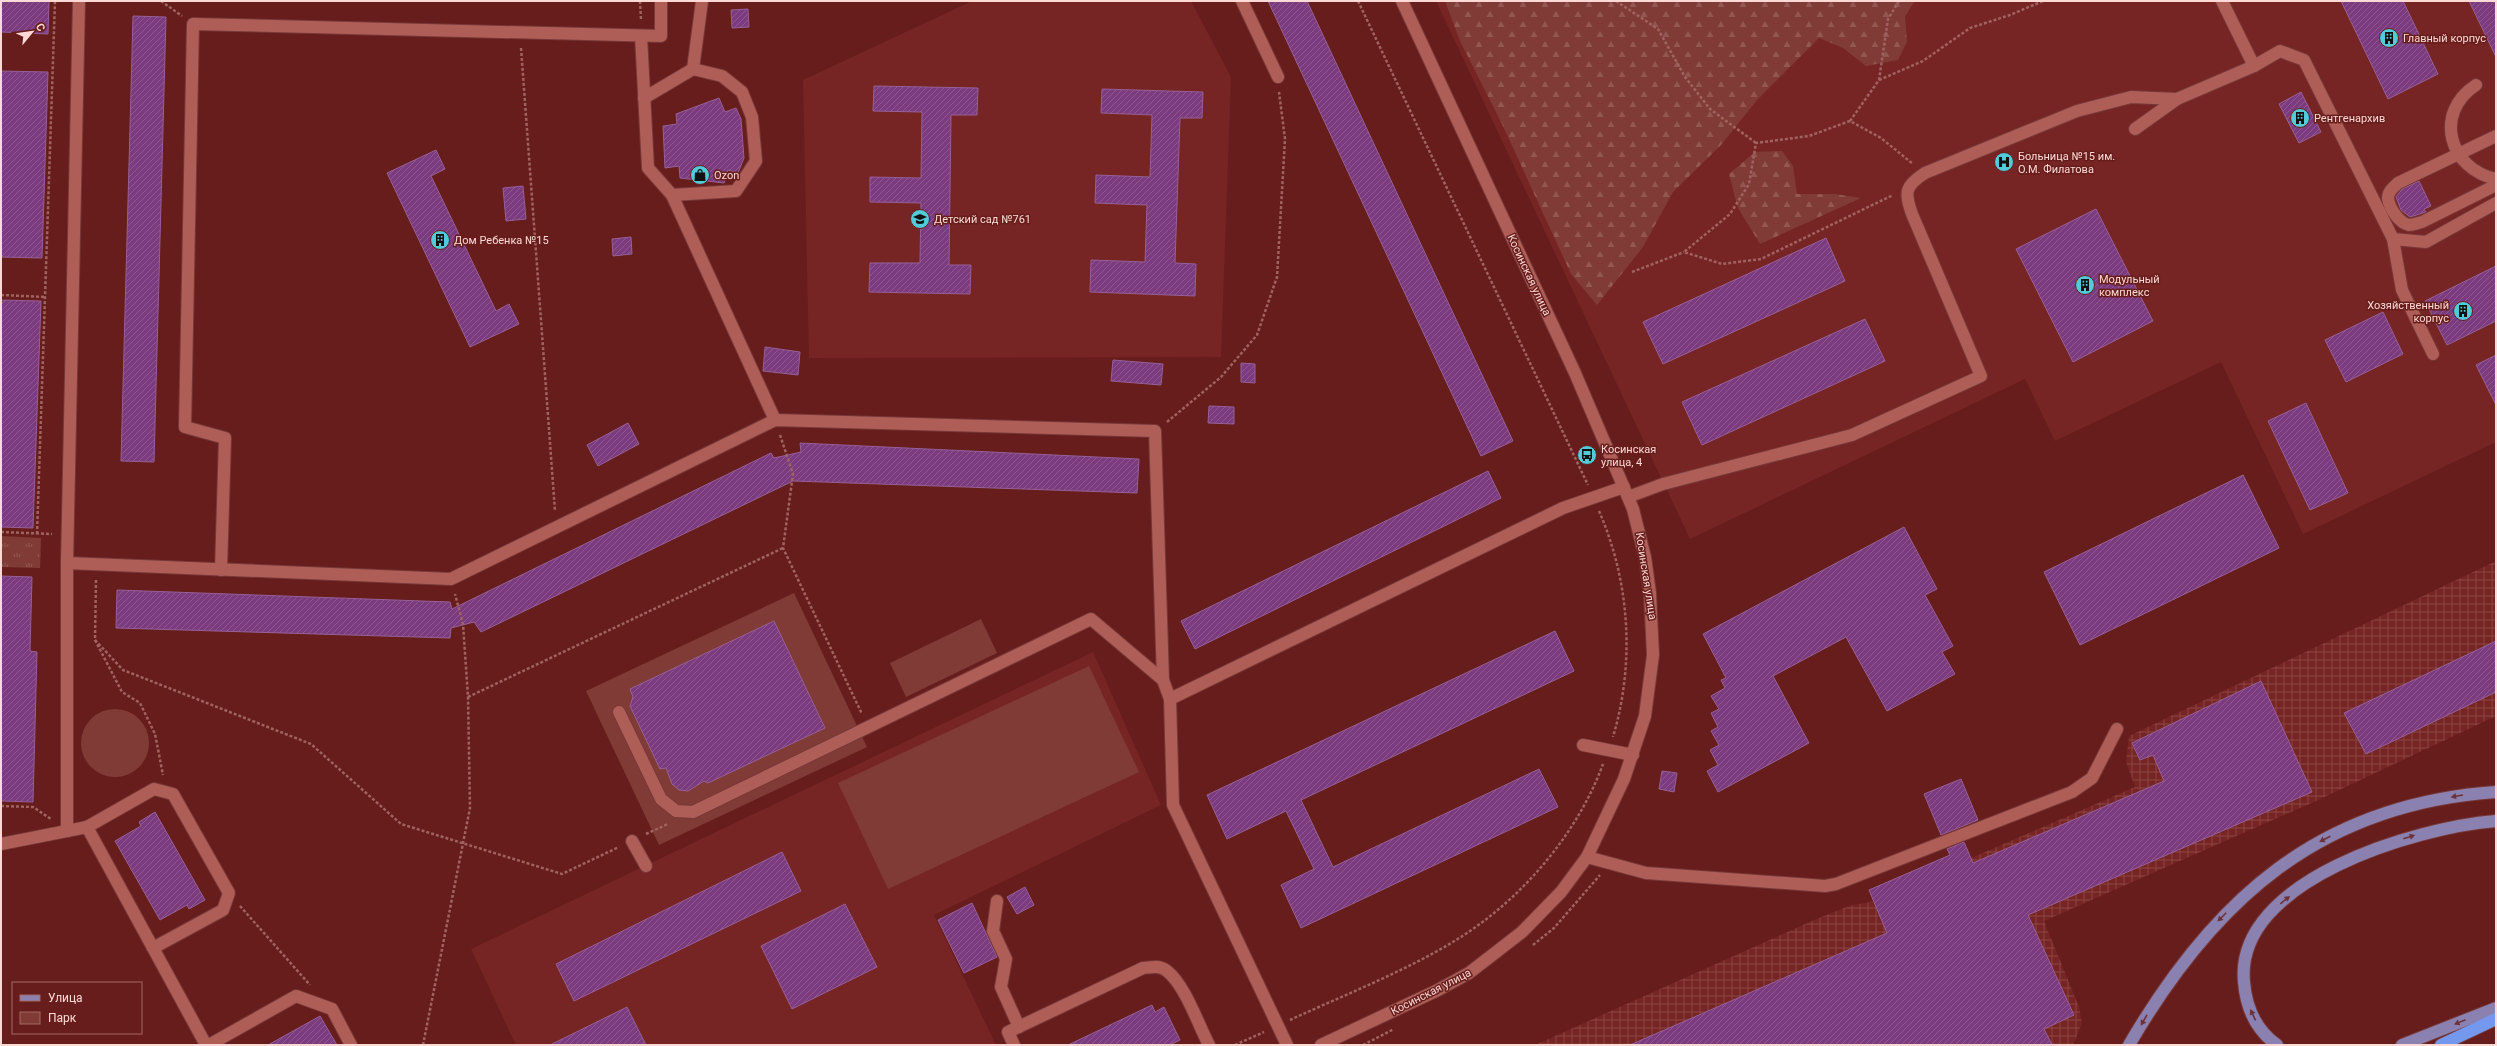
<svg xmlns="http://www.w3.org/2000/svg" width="2497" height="1046" viewBox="0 0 2497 1046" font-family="Roboto,sans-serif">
<defs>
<pattern id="industrial-grid" width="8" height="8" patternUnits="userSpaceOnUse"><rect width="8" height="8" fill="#762524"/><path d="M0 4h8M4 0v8" fill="none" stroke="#8b4443"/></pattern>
<pattern id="grass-tufts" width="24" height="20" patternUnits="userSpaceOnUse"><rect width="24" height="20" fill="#803b36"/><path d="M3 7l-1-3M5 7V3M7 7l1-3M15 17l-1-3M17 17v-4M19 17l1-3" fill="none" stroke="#935752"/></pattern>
<pattern id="forest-firs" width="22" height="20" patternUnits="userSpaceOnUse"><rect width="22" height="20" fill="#803b36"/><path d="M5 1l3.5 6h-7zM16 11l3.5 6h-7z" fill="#935752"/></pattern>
<pattern id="building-hatch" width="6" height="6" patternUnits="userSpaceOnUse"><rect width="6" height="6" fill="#7b3b7e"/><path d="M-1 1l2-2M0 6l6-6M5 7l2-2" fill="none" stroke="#8f578f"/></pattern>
</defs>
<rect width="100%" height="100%" fill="#661d1b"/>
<g fill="#762524">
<path d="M972 1H1191L1231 77 1221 357 809 358 803 80Z"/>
<path d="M1436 1H2496V442L2303 534 2221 362 2055 441 2025 379 1690 539Z"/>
<path d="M1093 652 1161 805 934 915 996 1045H516L471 949Z"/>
</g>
<path fill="url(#industrial-grid)" d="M2496 561V716L2316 801 2044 921 2079 1007 2082 1023 2073 1045H1535L1814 920 1849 906 1870 902 2135 787 2126 762 2129 736Z"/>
<path fill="url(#grass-tufts)" d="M1 536 41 538 40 568 1 567Z"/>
<g fill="url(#forest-firs)">
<path d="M1445 1H1915L1905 16 1907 42 1898 60 1866 66 1843 48 1819 38 1757 100 1721 145 1673 192 1643 247 1597 305 1571 274 1503 126 1460 41Z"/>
<path d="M1782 151 1793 166 1797 194H1835L1861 198 1760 244 1738 208 1729 174 1755 152Z"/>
</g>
<g fill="#803b36">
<path d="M794 593 867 747 659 845 586 691Z"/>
<path d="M981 619 997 653 906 697 890 663Z"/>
<path d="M1089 666 1139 772 888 889 838 783Z"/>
<circle cx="115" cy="743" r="34"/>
</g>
<g fill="url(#building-hatch)" stroke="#966098">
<path d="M1 1H49L48 34 1 32Z"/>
<path d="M1268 1H1307L1513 441 1481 456Z"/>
<path d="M2341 1H2403L2438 74 2388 99Z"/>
<path d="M2469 1H2496V57Z"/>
<path d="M748 9 749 27 732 28 731 10Z"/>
<path d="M133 16 166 17 154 462 121 461Z"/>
<path d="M1 71 48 72 42 258 1 257Z"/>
<path d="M874 86 978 88 977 115H951L949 265H971L970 294 869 292 870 263H920L921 203 870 202V177L921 178 922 112 873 111Z"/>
<path d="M1102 89 1203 92 1202 118H1180L1175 263 1196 264 1195 296 1090 292 1091 260 1145 262 1147 205 1095 203 1096 175 1150 177 1152 115 1101 113Z"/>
<path d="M2301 92 2321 132 2299 143 2279 104Z"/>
<path d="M719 98 725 112 736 108 741 119 744 158 738 173 728 170 724 183 680 178 679 166 665 168 663 126 677 124 676 114Z"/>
<path d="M436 150 445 169 431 176 496 311 509 304 519 324 470 347 387 173Z"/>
<path d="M2419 181 2431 206 2424 209 2426 212 2410 217 2401 210 2396 197 2402 189Z"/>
<path d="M523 186 526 219 506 221 503 188Z"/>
<path d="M2096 209 2153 321 2073 362 2016 249Z"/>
<path d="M631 237 632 254 613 256 612 239Z"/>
<path d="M1826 238 1845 281 1663 364 1643 322Z"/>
<path d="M2496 266V321L2447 345 2425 301Z"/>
<path d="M1 300 41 301 33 528 1 527Z"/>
<path d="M2383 312 2403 354 2346 382 2325 340Z"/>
<path d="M1865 319 1885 361 1702 445 1682 402Z"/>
<path d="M765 347 800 352 798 375 763 371Z"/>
<path d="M2496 355V405L2476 365Z"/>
<path d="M1113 360 1163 364 1161 385 1111 381Z"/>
<path d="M1241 363 1255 364V383L1241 382Z"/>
<path d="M2306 403 2348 493 2310 510 2268 421Z"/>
<path d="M1209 406 1234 407V424L1208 423Z"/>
<path d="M628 423 639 444 598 466 587 445Z"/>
<path d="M800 443 1139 459 1137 493 793 481 481 632 474 622 451 628 450 638 116 628 117 590 450 602 452 609 771 453 774 458 801 452Z"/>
<path d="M1488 471 1501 498 1195 649 1181 621Z"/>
<path d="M2243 475 2279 548 2080 645 2044 572Z"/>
<path d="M1904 527 1937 589 1925 595 1953 646 1942 652 1955 674 1887 711 1846 637 1773 676 1809 743 1718 792 1707 771 1718 765 1710 750 1719 745 1711 731 1718 727 1711 713 1719 709 1711 696 1725 688 1721 680 1726 678 1703 634Z"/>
<path d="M1 576 32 577 30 651 37 652 33 802 1 801Z"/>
<path d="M774 621 825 728 708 783 704 781 688 791 679 790 672 784 666 768 660 769 630 706 633 697 630 689Z"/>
<path d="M1555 631 1574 671 1301 800 1333 867 1539 769 1558 807 1301 928 1281 885 1314 869 1286 811 1227 839 1207 795Z"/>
<path d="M2496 641V692L2366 754 2344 713Z"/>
<path d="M2261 681 2312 792 2028 915 2074 1015 2044 1029 2052 1045H1630L1887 933 1869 890 1950 855 1947 849 1964 842 1973 863 2164 781 2153 755 2140 760 2132 743Z"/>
<path d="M1662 771 1677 773 1674 792 1659 789Z"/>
<path d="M1961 779 1978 820 1941 835 1924 794Z"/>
<path d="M155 812 205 900 189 909 187 905 160 920 115 841 141 826 139 822Z"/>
<path d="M782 852 801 891 574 1001 556 964Z"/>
<path d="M1025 887 1034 905 1017 914 1007 897Z"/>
<path d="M972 903 997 957 964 973 938 920Z"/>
<path d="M845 904 877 967 792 1009 761 946Z"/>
<path d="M1152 1005 1155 1012 1164 1007 1180 1040 1170 1045H1068Z"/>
<path d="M627 1007 646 1045H550L619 1011Z"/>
<path d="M320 1016 337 1045H268Z"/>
</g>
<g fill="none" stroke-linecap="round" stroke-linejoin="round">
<defs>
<g id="minor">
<path d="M1242 1 1278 77"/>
<path d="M2222 1 2254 66"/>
<path d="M641 36 648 168 672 195 775 420"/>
<path d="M693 69 702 1"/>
<path d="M2476 85C2433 113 2449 169 2496 179"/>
<path d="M644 98 693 69 722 76 742 92 752 117 756 161 736 191 672 195"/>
<path d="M2135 129 2177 99 2254 66 2280 51 2304 60 2393 239 2426 242 2496 203"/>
<path d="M2496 136 2398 183C2394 187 2388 191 2388 198 2389 208 2399 223 2409 225 2413 225 2418 223 2422 222L2496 185"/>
<path d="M2393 239 2402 290 2433 354"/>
<path d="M1628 497 1663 484 1852 435 1981 376 1912 214C1904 192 1905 186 1925 173L2077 111 2131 97 2177 99"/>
<path d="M67 563 451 579 775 420 1155 431 1163 680 1170 699 1173 805 1287 1045"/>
<path d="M221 570 225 438 185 427 193 24 661 36V1"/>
<path d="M1170 699 1563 508 1624 487"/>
<path d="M619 712 661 799 676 811 693 812 1091 619 1163 680"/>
<path d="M1583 745 1633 755"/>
<path d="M87 827 154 789 173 794 229 893 223 910 153 948"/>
<path d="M67 831 87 827 206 1045"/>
<path d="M632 841 646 866"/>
<path d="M1 844 67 831V563L79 1"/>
<path d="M1587 857 1646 873 1825 886 1836 884 2072 792 2092 778 2117 729"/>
<path d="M997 901 993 931 1006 959 1001 987 1019 1027"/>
<path d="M209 1045 296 996 332 1009 351 1045"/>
<path d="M1014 1045 1008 1032 1143 968C1152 967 1160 965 1167 971 1185 985 1198 1024 1209 1045"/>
<path d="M1321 1045 1438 990 1469 973 1522 932 1561 892 1587 857 1624 779 1645 716 1653 655 1650 593 1645 557 1633 509 1575 373 1402 1"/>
</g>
<g id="major">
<path d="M2129 1045C2214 899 2320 804 2496 792"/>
<path d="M2277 1045C2256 1030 2246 1007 2244 982 2234 880 2418 827 2496 821"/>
<path d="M2402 1045 2496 1008"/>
</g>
<path id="highway" d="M2441 1045 2496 1019"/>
</defs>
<use href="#minor" stroke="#773839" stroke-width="14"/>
<use href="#major" stroke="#773839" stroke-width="14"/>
<use href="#highway" stroke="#773839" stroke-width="14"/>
<g stroke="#9f6360" stroke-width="2.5" stroke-dasharray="3 2" stroke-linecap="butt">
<path d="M161 1 182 16"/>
<path d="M640 1 641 20"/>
<path d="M1358 1 1588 485"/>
<path d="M1616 1 1658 29 1685 77 1710 109 1756 143"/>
<path d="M1899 1 1888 19 1879 80 1850 121 1881 138 1913 164"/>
<path d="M521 48 555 511"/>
<path d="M1879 80 1923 61 1970 28 2010 15 2043 1"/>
<path d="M1850 121 1809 136 1756 143 1749 184 1730 214 1684 252 1722 264 1761 259 1893 195"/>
<path d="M1632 272 1684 252"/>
<path d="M1 295 46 297"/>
<path d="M1167 422 1221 377 1257 335 1277 277 1285 139 1279 92"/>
<path d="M780 435 793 474 783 548 862 714"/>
<path d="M1599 511C1630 582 1635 663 1613 737"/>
<path d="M1 532 52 534"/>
<path d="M37 534 55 1"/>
<path d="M96 580 95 640 122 692 140 703 155 734 163 775"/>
<path d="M95 640 123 670 311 744 401 824 562 874 619 847"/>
<path d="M468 697 783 548"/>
<path d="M1 806 33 807 51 819"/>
<path d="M646 834 668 824"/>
<path d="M240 906 310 985"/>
<path d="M1533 945 1554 928 1600 875"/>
<path d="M1290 1020C1344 995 1406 971 1456 940 1520 901 1577 835 1603 764"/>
<path d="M423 1045 470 808 468 697 463 624 455 594"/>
<path d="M1235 1045 1264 1032"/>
<path d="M1363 1045 1394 1029"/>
</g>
<use href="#minor" stroke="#ae5e57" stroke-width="12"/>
<use href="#major" stroke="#8b81b1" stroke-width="12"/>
<use href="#highway" stroke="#7498ed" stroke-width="12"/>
</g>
<defs><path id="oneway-solid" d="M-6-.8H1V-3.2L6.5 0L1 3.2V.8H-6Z"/></defs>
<g fill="#6d3139">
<use href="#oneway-solid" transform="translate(2457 796) rotate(170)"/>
<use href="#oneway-solid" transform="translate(2409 837) rotate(-17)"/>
<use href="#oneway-solid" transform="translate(2325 839) rotate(153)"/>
<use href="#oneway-solid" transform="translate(2285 900) rotate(-39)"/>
<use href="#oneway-solid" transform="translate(2222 917) rotate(135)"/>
<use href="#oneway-solid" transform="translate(2253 1015) rotate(-115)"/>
<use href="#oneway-solid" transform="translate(2144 1020) rotate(120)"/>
<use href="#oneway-solid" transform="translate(2460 1022) rotate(158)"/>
</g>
<defs>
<symbol id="building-disc" viewBox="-11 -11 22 22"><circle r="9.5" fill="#52cbd9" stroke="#661d1b"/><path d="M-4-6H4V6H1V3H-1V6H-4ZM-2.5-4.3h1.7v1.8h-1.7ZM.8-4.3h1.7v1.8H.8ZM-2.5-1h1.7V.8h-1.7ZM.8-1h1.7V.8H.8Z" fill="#111"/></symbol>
<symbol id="hospital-disc" viewBox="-11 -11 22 22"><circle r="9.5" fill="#52cbd9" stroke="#661d1b"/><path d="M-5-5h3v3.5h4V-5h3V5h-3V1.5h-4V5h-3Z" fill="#111"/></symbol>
<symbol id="shop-disc" viewBox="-11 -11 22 22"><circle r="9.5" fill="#52cbd9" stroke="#661d1b"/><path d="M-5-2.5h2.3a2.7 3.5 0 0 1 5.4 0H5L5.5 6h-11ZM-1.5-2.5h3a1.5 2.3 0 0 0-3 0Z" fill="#111"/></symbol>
<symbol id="school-disc" viewBox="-11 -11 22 22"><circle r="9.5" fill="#52cbd9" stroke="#661d1b"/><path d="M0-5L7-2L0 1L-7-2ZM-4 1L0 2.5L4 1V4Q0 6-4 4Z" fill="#111"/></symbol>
<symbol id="bus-disc" viewBox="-11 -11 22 22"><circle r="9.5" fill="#52cbd9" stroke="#661d1b"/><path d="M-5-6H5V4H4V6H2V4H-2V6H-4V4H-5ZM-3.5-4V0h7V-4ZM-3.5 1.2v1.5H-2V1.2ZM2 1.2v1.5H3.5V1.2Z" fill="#111"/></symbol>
</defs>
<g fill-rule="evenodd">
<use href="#building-disc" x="2378" y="27" width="22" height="22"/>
<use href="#building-disc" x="2289" y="107" width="22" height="22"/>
<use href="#hospital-disc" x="1993" y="151" width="22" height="22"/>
<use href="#shop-disc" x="689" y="164" width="22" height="22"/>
<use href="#school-disc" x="909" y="208" width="22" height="22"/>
<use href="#building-disc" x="429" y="229" width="22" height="22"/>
<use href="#building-disc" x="2074" y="274" width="22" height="22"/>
<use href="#building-disc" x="2452" y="300" width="22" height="22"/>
<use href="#bus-disc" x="1576" y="444" width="22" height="22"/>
</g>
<g text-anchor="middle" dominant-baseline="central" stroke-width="3" stroke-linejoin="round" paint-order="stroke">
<g font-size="11" fill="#ffd9d5" stroke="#661d1b" text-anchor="start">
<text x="2403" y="38">Главный корпус</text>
<text x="2314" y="118">Рентгенархив</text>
<text x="2018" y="156">Больница №15 им.<tspan x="2018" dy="13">О.М. Филатова</tspan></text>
<text x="714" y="175">Ozon</text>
<text x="934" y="219">Детский сад №761</text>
<text x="454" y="240">Дом Ребенка №15</text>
<text x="2099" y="279">Модульный<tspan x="2099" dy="13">комплекс</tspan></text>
<text x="2449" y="305" text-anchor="end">Хозяйственный<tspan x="2449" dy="13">корпус</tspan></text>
<text x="1601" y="449">Косинская<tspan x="1601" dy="13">улица, 4</tspan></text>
</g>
<g font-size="11" fill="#ffd9d5" stroke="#661d1b">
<text transform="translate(1529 275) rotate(65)">Косинская улица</text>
<text transform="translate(1646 576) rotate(81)">Косинская улица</text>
<text transform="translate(1431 992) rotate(-27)">Косинская улица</text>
</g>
</g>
<rect width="2497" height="1046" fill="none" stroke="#ffd9d5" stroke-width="4"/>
<rect x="12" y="982" width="130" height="52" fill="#661d1b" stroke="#a36865"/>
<rect x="20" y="995" width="20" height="6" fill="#8b81b1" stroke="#a36865"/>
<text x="48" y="1002" font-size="12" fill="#ffd9d5">Улица</text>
<rect x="20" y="1012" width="20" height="12" fill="#803b36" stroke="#a36865"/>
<text x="48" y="1022" font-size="12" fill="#ffd9d5">Парк</text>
<g transform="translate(32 32) rotate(61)" stroke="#661d1b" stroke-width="3" paint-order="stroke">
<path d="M0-3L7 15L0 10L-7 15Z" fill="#ffd9d5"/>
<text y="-6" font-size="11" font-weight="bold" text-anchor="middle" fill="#ffd9d5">С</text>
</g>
</svg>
